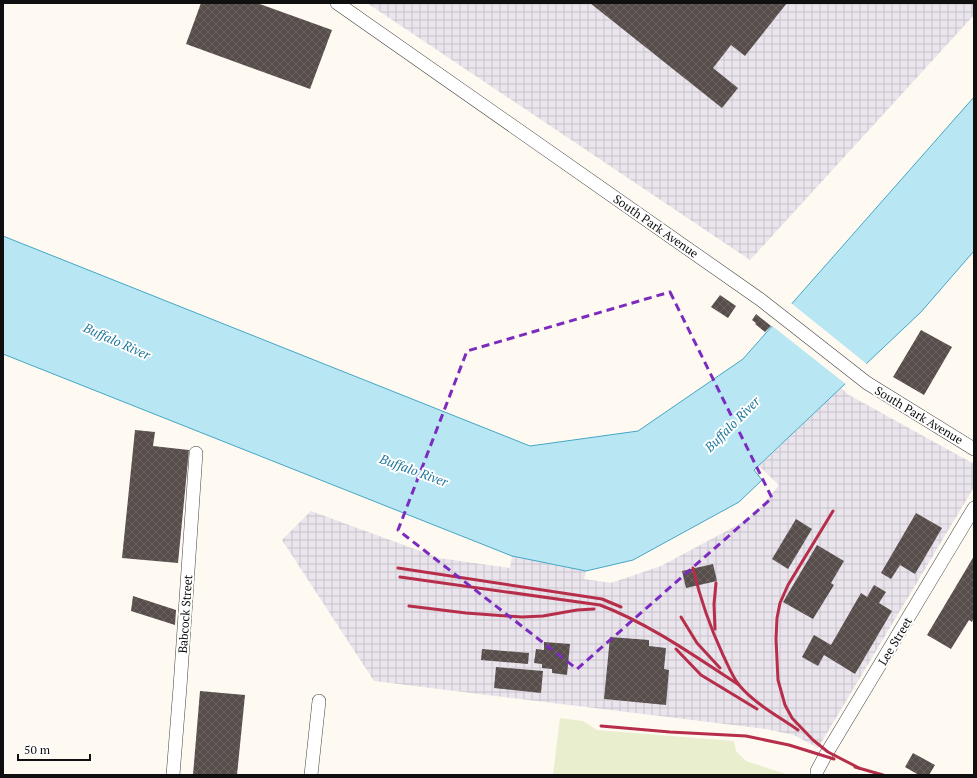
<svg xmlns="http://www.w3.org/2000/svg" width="977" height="778" viewBox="0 0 977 778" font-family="'PT Serif',serif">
<defs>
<pattern id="industrial-grid" width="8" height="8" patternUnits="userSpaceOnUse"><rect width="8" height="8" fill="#eae4ed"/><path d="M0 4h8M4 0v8" fill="none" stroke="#c8c2ca"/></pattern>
<pattern id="building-cross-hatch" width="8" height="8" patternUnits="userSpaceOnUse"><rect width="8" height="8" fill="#574e4c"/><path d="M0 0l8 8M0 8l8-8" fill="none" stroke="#6a6361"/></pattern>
</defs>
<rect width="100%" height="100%" fill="#fefaf1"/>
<g fill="url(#industrial-grid)">
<path d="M367 3H974V15L750 260Z"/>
<path d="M841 388 849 395 974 464V487L818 748 794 735 766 729 374 681 282 540 311 511 439 558 510 568 512 556 586 571 584 579 611 583 661 566 745 521 763 505 779 485 759 466Z"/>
</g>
<path fill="#e9efce" d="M560 718 583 721 597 730 734 741 736 751 746 761 789 775H553Z"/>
<path fill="#b9e6f3" stroke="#44a6c6" d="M974 97V251L921 312 754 470 762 480 739 502 633 560 586 571 512 556 3 354V236L530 446 638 431 743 359Z"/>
<path fill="#fefaf1" d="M791 303 868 365 847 385 771 325Z"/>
<g fill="url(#building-cross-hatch)">
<path d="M201 3H257L332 30 310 89 186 44Z"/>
<path d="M590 3H787L745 56 731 45 713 68 738 88 722 108Z"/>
<path d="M720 295 736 306 728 318 711 307Z"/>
<path d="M756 314 771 326 765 332 755 324 756 323 752 320Z"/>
<path d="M921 330 952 347 924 395 893 377Z"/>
<path d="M135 430 155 432 153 446 189 450 178 563 122 558Z"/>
<path d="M916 513 942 528 915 574 900 565 891 579 881 573Z"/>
<path d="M796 519 812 529 788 569 772 559Z"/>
<path d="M817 545 844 561 831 583 834 585 813 619 783 602Z"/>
<path d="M974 556V611L973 613 974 614V618L972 622 969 620 951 649 927 635Z"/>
<path d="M713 564 717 581 686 588 682 571Z"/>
<path d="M874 585 886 592 879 603 892 611 855 674 824 655 818 666 802 657 814 635 831 645 861 593 867 597Z"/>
<path d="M133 596 176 610 175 625 131 611Z"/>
<path d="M610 637 649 640V646L666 648 664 669 669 670 666 705 604 699Z"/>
<path d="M544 642 570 644 567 675 552 673V669L542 668V664L534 663 536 649 544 650Z"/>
<path d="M482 649 529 653 528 664 481 660Z"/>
<path d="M496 667 543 671 541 693 494 688Z"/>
<path d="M200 691 245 695 237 775H193Z"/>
<path d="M913 753 935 765 929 775 917 774 905 767Z"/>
</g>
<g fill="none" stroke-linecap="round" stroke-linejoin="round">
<defs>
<g id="minor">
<path d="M337 3 761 300 867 383 974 449"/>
<path d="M173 775 180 687 196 453"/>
<path d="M311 775 319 701"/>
<path d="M817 775V771L825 756 974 508"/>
</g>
</defs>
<use href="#minor" stroke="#424242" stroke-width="14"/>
<use href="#minor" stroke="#fff" stroke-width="13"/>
<g stroke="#b72e4a" stroke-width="3">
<path d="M833 511 788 585 780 603 777 618 776 639 778 680 785 705 792 718 813 740 828 752 859 768"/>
<path d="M398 568 602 599 621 607"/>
<path d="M693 568C700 598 710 627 723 655 728 665 732 676 739 685 755 704 778 716 798 730"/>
<path d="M400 577 600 605C648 623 696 657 739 685"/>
<path d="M409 606 466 613 522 617 543 616 577 610 594 609"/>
<path d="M681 617 697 643 720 668"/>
<path d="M715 629 714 604 716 583"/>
<path d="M676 649 701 675 757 709"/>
<path d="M601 726 670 732 746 736 789 745 834 759"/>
<path d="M855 767 883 775"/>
</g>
</g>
<path fill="none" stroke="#7b2cbf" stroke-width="3" stroke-dasharray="8 5" stroke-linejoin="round" d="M670 292 772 498 577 669 398 530 467 351Z"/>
<g text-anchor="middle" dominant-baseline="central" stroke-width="4" stroke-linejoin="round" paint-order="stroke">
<g font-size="12" fill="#0f0f0f" stroke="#fff">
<text transform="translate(656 226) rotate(35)">South Park Avenue</text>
<text transform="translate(919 415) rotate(31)">South Park Avenue</text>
<text transform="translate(185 614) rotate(-86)">Babcock Street</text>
<text transform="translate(895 641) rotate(-59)">Lee Street</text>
</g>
<g font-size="13" font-style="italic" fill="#1f779a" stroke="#fff">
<text transform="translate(117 341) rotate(24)">Buffalo River</text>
<text transform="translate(732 424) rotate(-45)">Buffalo River</text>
<text transform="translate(414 470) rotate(20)">Buffalo River</text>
</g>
</g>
<rect width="977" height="778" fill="none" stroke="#0f0f0f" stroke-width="8"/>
<path d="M18 754v6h72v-6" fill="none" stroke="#0f0f0f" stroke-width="2"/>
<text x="24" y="754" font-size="12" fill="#0f0f0f" stroke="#ffffff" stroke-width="3" paint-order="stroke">50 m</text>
</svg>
